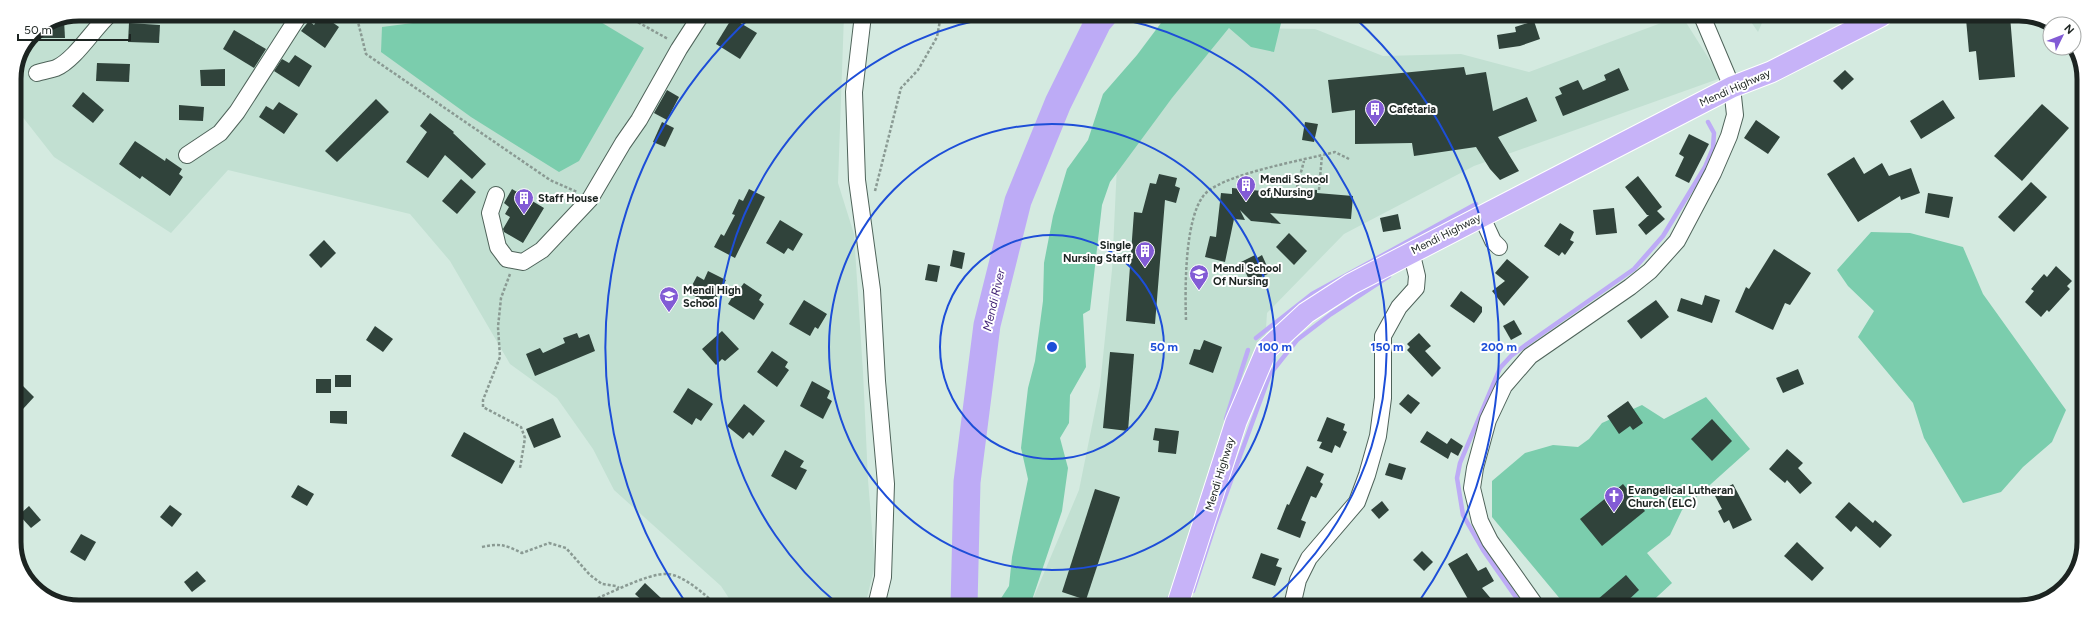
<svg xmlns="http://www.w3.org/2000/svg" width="2098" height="621" viewBox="0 0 2098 621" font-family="Figtree,sans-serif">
<rect width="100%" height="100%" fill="#d4eae0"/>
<g fill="#c2e0d2">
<path d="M79 14 844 15 838 183 854 234 863 372 868 480 875 565 865 606H734L721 586 614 490 593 449 557 398 510 364 450 261 410 214 228 170 171 233 54 157 14 106V79L33 33Z"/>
<path d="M1680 16H1682L1721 78 1474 166 1344 234 1267 313 1262 389 1168 606H1030L1079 490 1100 386 1112 270 1117 165 1229 28 1315 29 1383 56 1461 54 1529 72Z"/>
<path d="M1747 16H1765L1758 32Z"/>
</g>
<g fill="#7bcdad">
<path d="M433 14 589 15 644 48 579 161 559 172 471 117 381 52 382 27 428 21Z"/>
<path d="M1167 15H1281L1282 19 1274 52 1251 47 1229 28 1172 98 1110 182 1102 205 1090 310 1083 314 1086 367 1070 395 1069 423 1060 438 1068 468 1062 511 1030 606H996L1009 586 1012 557 1028 479 1021 448 1028 388 1035 361 1043 301 1044 263 1053 216 1067 169 1088 140 1103 94 1137 55Z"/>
<path d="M1871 232 1910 233 1963 247 1983 294 2066 410 2052 442 2023 467 2001 492 1963 503 1924 438 1913 403 1858 337 1874 311 1848 286 1837 270Z"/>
<path d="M1706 397 1750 449 1682 510 1670 535 1647 553 1672 583 1646 607 1566 606 1492 517V481L1525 453 1553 445 1578 447 1589 439 1602 423 1642 405 1664 419Z"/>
</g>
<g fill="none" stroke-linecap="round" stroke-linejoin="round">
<g stroke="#bdabf6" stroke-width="4.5">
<path d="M1256 338 1312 294 1476 204"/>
<path d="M1226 419 1248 350"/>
<path d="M1193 591 1214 527 1270 374 1297 340 1331 314 1389 276"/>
<path d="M1166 606 1169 598"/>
<path d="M1522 606 1483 550 1463 515 1457 478 1460 463 1500 368 1511 356 1527 344 1634 269 1663 236 1705 167 1713 148 1714 133 1708 122"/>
</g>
<path stroke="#bdabf6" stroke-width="27" d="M964 606 967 482 987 325 1018 201 1058 103 1098 22 1104 15"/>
</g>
<g fill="#30433b">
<path d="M321 14 339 27 325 48 301 31 309 21 314 25Z"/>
<path d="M2010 16 2015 77 1979 80 1976 51 1969 52 1966 19Z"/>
<path d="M732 18 757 33 740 59 716 44Z"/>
<path d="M64 20 65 38H31L33 33Z"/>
<path d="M1534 21 1540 39 1520 46 1499 49 1497 35 1516 32 1515 27Z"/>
<path d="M129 23 160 25 159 43 128 42Z"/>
<path d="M234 30 266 49 254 68 223 49Z"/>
<path d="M295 55 312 66 299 87 274 71 282 59 289 63Z"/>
<path d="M97 63 130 64 129 82 96 81Z"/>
<path d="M1464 67 1466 75 1486 72 1493 111 1527 97 1537 121 1498 137 1519 171 1500 180 1490 169 1476 147 1414 156 1412 143 1355 144V110L1332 113 1328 80Z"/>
<path d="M1619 68 1629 90 1563 116 1555 97 1562 94 1559 88 1578 80 1583 90 1606 80 1604 75Z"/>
<path d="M225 69V86H201L200 70Z"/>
<path d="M1845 70 1854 79 1842 90 1833 81Z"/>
<path d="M667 90 679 97 667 120 654 113Z"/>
<path d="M83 92 104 110 93 123 72 106Z"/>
<path d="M376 99 389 112 337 162 325 151Z"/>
<path d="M1943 100 1955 118 1921 139 1910 121Z"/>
<path d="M279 102 298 114 284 134 259 117 266 106 273 110Z"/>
<path d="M2042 104 2069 128 2022 181 1994 156Z"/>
<path d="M179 105 204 107 203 121 179 120Z"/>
<path d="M430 113 454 132 453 133 486 164 472 179 445 155 428 178 406 162 427 132 420 126Z"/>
<path d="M1756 120 1780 137 1768 154 1744 138Z"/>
<path d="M662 122 674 128 665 147 653 142Z"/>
<path d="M1305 122 1318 124 1314 142 1302 140Z"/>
<path d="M1689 134 1709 144 1689 183 1675 176 1684 157 1679 154Z"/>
<path d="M135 141 165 161 166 158 182 169 179 174 183 177 170 196 142 176 140 179 119 164Z"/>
<path d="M1854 157 1864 174 1882 163 1889 176 1911 168 1920 193 1901 200 1900 196 1858 222 1827 174Z"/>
<path d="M1159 174 1177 178 1175 186 1180 188 1176 203 1165 200 1155 324 1126 321 1134 212 1142 213 1150 183 1156 184Z"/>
<path d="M1638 176 1662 207 1657 211 1665 219 1646 235 1638 225 1649 215H1647L1625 187Z"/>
<path d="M461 179 476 192 457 214 442 201Z"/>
<path d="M2031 182 2047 197 2014 232 1998 217Z"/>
<path d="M1232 188 1302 195V189L1317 190V193L1353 196 1351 219 1270 213 1281 224 1251 221 1240 210 1245 220 1234 219 1225 262 1205 257 1210 236 1216 237 1221 193 1232 194Z"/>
<path d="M512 189 544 208 523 243 504 232 503 229 510 217 505 214 509 207 504 203Z"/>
<path d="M749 189 765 197 735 258 714 247 721 234 724 236 735 215 732 214 739 199 743 201Z"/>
<path d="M1928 193 1953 197 1949 218 1925 213Z"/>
<path d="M1614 208 1617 233 1596 235 1593 210Z"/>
<path d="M1398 214 1401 229 1383 232 1380 218Z"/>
<path d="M780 220 803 234 793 251 788 248 784 254 766 243Z"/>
<path d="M1560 223 1574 232 1570 240 1574 242 1565 255 1562 252 1559 256 1544 246Z"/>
<path d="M1289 233 1307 251 1294 265 1276 247Z"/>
<path d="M324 240 336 253 321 268 309 255Z"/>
<path d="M1774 249 1811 273 1790 305 1785 303 1773 330 1735 312 1746 287 1749 289Z"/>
<path d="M953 250 965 253 962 269 950 266Z"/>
<path d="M1255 255 1257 258 1262 255 1270 273 1250 282 1241 262Z"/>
<path d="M1507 259 1529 277 1504 306 1492 291 1505 281 1495 273Z"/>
<path d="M928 264 940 266 937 282 925 280Z"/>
<path d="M2056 266 2072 281 2067 286 2070 289 2049 312 2047 310 2041 317 2025 302 2034 291 2031 289 2044 274 2047 277Z"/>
<path d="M708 271 726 280 717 297 715 296 711 304 688 293 697 276 704 280Z"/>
<path d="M744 283 762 295 759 300 764 304 754 320 728 304 739 286 741 287Z"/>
<path d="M1461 291 1482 307V312L1474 323 1450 306Z"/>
<path d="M1705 295 1720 300 1712 323 1677 311 1681 298 1702 305Z"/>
<path d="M804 300 827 314 818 329 815 327 810 336 789 324Z"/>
<path d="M1656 300 1669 317 1641 339 1627 321Z"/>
<path d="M1514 320 1522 334 1511 340 1503 326Z"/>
<path d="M375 326 393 339 383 352 366 340Z"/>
<path d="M722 331 739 349 725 361 722 359 716 365 702 349Z"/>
<path d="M577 333 579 338 589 334 595 351 535 376 526 354 540 348 543 353 565 343 563 338Z"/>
<path d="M1419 333 1431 346 1425 351 1441 368 1432 377 1407 350 1410 347 1407 344Z"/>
<path d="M1204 340 1222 347 1213 373 1189 364 1194 349 1200 350Z"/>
<path d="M772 351 788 362 785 367 789 370 777 387 757 372Z"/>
<path d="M1110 352 1134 354 1128 431 1103 428Z"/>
<path d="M1798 369 1804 384 1783 393 1776 378Z"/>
<rect x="335" y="375" width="16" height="12"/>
<path d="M14 377 34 397 23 409 14 401Z"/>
<rect x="316" y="379" width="15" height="14"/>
<path d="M812 381 830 391 827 398 832 401 823 419 800 406Z"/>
<path d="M688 388 713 404 701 421 696 418 692 425 673 412Z"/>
<path d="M1408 394 1420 403 1411 414 1399 404Z"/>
<path d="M1628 401 1643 423 1633 430 1630 426 1619 434 1607 416Z"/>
<path d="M744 404 765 421 753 436 749 432 743 439 727 426Z"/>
<path d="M330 411H347V424L330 423Z"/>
<path d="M1327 417 1345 424 1343 430 1347 432 1340 448 1335 445 1332 453 1319 448 1322 442 1317 441Z"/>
<path d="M553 418 561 437 534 448 526 429Z"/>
<path d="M1712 419 1732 441 1712 461 1691 439Z"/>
<path d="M1155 428 1179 431 1176 454 1158 452 1159 441 1153 440Z"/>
<path d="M1427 431 1447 444 1451 438 1463 446 1458 456 1451 452 1448 459 1420 442Z"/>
<path d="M464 432 515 461 502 484 451 456Z"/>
<path d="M1787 449 1803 463 1798 468 1812 483 1800 494 1787 480 1785 483 1769 469Z"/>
<path d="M785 450 804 461 800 467 807 470 796 490 771 476Z"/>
<path d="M1389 463 1406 468 1402 480 1385 475Z"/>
<path d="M1307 466 1324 474 1320 482 1323 484 1316 498 1311 496 1301 520 1306 522 1300 538 1277 529 1287 504 1289 505Z"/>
<path d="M1623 484 1645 511 1602 546 1580 519Z"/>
<path d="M1733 484 1752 520 1733 529 1729 520 1724 523 1718 511 1722 509 1714 494Z"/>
<path d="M298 485 314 494 307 506 291 497Z"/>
<path d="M1095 489 1120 497 1086 600 1062 592Z"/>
<path d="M1382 501 1389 510 1379 519 1371 510Z"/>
<path d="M1849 502 1873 523 1875 520 1892 535 1880 548 1856 526 1851 532 1835 517Z"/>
<path d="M170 505 182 514 172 527 160 517Z"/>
<path d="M29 506 41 520 31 528 19 515Z"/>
<path d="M81 534 96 542 85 561 70 552Z"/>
<path d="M1797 542 1824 568 1812 581 1784 556Z"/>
<path d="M1422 551 1433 562 1424 571 1413 560Z"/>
<path d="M1261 553 1279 559 1276 566 1282 568 1275 586 1252 578Z"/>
<path d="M1467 553 1478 571 1486 567 1494 581 1482 588 1493 601 1487 606H1472L1448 564Z"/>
<path d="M197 571 206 581 192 592 184 582Z"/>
<path d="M1626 575 1639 590 1621 607 1590 606Z"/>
<path d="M645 583 662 599 656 605H647L635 594Z"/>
</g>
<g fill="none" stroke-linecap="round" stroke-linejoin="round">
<defs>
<g id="minor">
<path d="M863 15 854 92 857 180 872 290 877 381 886 484 883 577 876 606"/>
<path d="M37 73C43 71 50 70 56 68 75 60 94 28 110 14"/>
<path d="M187 155 220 133 237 112 300 14"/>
<path d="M496 195 490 213 498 247 507 259 523 262 542 250 590 199 623 143 639 120 679 49 701 15"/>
<path d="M1481 215 1493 241 1499 247"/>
<path d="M1292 606 1298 580 1309 558 1357 502 1367 475 1378 436 1383 398V336L1399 307 1416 288 1417 276 1411 251"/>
<path d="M1536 606 1490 541 1480 521 1472 488 1475 468 1488 420 1504 386 1530 356 1630 287 1650 271 1677 241 1713 173 1729 136 1735 115 1732 87 1702 16"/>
</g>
<path id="major" d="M1177 606 1236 422 1267 349 1306 313 1351 284 1732 87 1771 72 1881 16"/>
</defs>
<use href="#minor" stroke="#4f635a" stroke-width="18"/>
<use href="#major" stroke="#fff" stroke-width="23"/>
<g stroke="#8a9a93" stroke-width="2.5" stroke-dasharray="3 2" stroke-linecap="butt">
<path d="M356 14 366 54 550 180 577 192"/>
<path d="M625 15 668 39"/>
<path d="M1297 187 1304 161"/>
<path d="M1319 190 1322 155"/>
<path d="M875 191 901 88 918 70 937 37 941 15"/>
<path d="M510 274 501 298 498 327 500 357 483 400V407L521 427 525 438 520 468"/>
<path d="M1186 320C1185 291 1184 212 1207 192 1229 173 1304 160 1335 152L1349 159"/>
<path d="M482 547C501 543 505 545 522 553L549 543 566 548 590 575 602 584 616 586 619 588"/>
<path d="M579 605C601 599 647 572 668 574 683 575 706 595 716 605"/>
</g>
<use href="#minor" stroke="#fff" stroke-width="16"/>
<use href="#major" stroke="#c7b3f8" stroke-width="21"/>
</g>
<g fill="none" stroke="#1d4ed8" stroke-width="2">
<circle cx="1052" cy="347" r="112"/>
<circle cx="1052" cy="347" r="223"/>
<path d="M839 605A335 335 0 0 1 1005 15M1099 15A335 335 0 0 1 1265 605"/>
<path d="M686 603A447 447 0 0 1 753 15M1354 17A447 447 0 0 1 1418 603"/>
</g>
<defs>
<symbol id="building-pin" viewBox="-11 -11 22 30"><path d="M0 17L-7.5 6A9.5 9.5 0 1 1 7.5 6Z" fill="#825bd5" stroke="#fff"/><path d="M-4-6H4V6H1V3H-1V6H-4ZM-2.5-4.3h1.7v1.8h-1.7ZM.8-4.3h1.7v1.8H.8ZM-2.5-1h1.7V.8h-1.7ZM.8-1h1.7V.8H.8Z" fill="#fff"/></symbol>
<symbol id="university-pin" viewBox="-11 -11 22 30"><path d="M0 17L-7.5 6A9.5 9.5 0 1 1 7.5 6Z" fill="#825bd5" stroke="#fff"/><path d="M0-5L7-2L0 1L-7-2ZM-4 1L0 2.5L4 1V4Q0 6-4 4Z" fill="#fff"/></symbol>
<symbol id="school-pin" viewBox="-11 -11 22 30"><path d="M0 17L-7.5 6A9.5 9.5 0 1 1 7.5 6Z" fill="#825bd5" stroke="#fff"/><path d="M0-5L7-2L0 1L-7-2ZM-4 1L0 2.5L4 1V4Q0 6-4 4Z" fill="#fff"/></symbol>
<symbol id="church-pin" viewBox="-11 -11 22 30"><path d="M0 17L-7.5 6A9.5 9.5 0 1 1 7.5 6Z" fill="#825bd5" stroke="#fff"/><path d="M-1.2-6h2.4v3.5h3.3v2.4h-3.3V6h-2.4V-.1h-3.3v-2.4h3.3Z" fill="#fff"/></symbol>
</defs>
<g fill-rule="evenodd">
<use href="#building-pin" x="1364" y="98" width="22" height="30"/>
<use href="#building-pin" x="1235" y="174" width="22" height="30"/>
<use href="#building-pin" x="513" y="187" width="22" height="30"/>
<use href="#building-pin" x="1134" y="240" width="22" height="30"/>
<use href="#university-pin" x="1188" y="263" width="22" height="30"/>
<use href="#school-pin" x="658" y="285" width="22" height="30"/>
<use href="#church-pin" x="1603" y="485" width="22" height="30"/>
</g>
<g text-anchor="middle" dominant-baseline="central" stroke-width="4" stroke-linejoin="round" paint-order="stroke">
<g font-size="11" fill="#1c2421" stroke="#fff">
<text transform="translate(1735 88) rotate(-24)">Mendi Highway</text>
<text transform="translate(1446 234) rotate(-27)">Mendi Highway</text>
<text transform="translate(1220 474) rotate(-73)">Mendi Highway</text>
</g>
<g font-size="11" font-weight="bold" fill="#1c2421" stroke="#fff" text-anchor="start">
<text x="1389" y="109">Cafetaria</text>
<text x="1260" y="179">Mendi School<tspan x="1260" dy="13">of Nursing</tspan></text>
<text x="538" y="198">Staff House</text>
<text x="1131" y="245" text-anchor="end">Single<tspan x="1131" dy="13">Nursing Staff</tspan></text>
<text x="1213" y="268">Mendi School<tspan x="1213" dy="13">Of Nursing</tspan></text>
<text x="683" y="290">Mendi High<tspan x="683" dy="13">School</tspan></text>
<text x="1628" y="490">Evangelical Lutheran<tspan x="1628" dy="13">Church (ELC)</tspan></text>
</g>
<g font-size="12" font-style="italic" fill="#3d1e73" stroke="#fff">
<text transform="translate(994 300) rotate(-77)">Mendi River</text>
</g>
</g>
<path d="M0 0H2098V621H0ZM79 21H2019A58 58 0 0 1 2077 79V542A58 58 0 0 1 2019 600H79A58 58 0 0 1 21 542V79A58 58 0 0 1 79 21Z" fill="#fff" fill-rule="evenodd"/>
<path fill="none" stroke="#1c2421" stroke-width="5" d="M79 21H2019A58 58 0 0 1 2077 79V542A58 58 0 0 1 2019 600H79A58 58 0 0 1 21 542V79A58 58 0 0 1 79 21Z"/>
<circle cx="1052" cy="347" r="6" fill="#1d4ed8" stroke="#fff" stroke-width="2"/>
<g font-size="12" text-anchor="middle" font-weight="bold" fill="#1d4ed8" stroke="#fff" stroke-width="4" stroke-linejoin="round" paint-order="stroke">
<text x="1164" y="351">50 m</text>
<text x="1275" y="351">100 m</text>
<text x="1387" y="351">150 m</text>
<text x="1499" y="351">200 m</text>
</g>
<g transform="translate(2062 36) rotate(47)"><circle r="19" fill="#ffffff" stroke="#a4a7a6"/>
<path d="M0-3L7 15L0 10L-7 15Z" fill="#825bd5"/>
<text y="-6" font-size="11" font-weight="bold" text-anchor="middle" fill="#1c2421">N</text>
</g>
<path d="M18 34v6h112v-6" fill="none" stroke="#1c2421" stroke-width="2"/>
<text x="24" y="34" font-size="12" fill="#1c2421" stroke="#ffffff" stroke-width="3" paint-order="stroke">50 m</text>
</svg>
